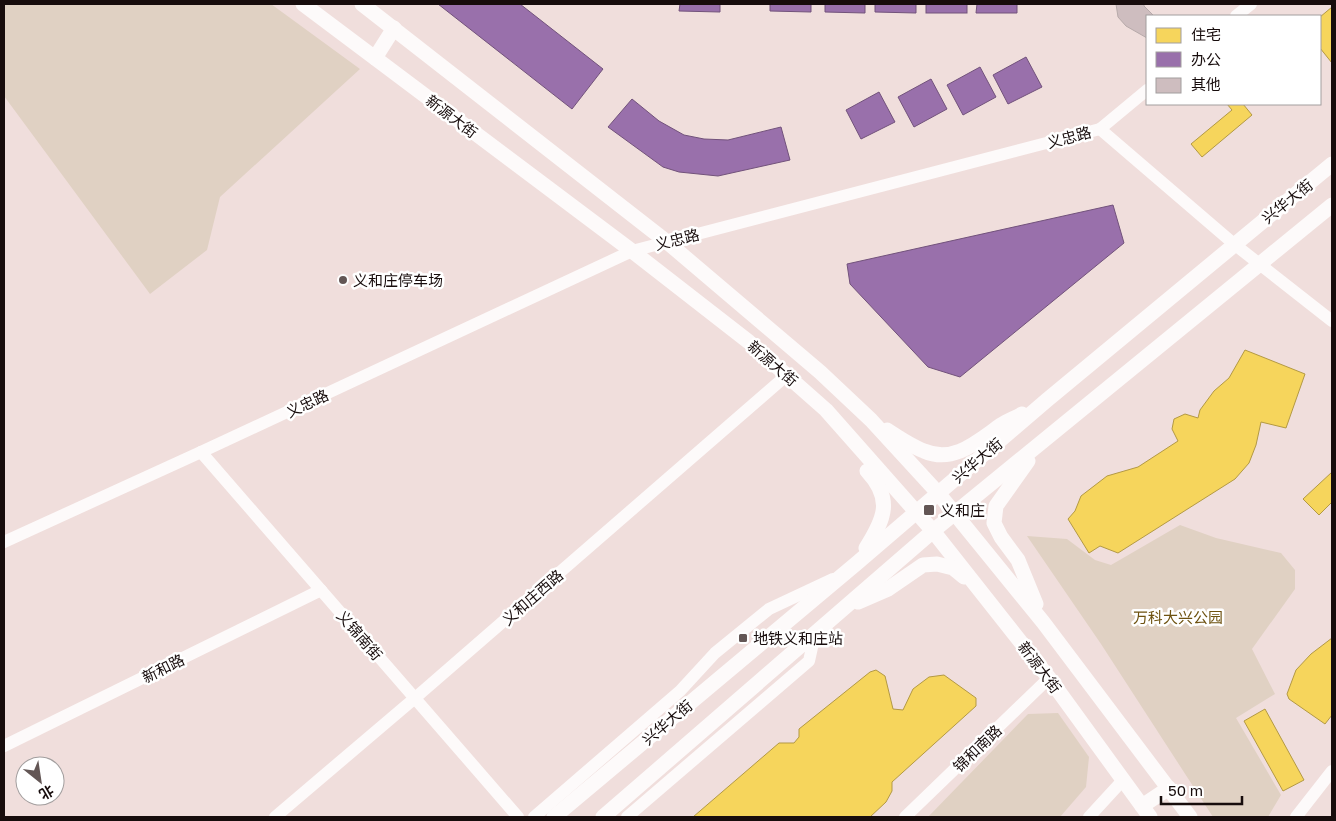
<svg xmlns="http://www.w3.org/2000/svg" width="1336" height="821" viewBox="0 0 1336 821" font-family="'Golos Text','Noto Sans SC',sans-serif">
<rect width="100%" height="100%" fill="#f0dedc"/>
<g fill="#e0d1c3">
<path d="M4 4H271L360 69 220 197 207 250 150 294 4 96Z"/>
<path d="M1180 525 1216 538 1281 553 1295 570V589L1252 649 1275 694 1236 718 1281 795 1268 817H1213L1101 644 1027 536 1067 539 1095 560 1111 565Z"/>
<path d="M1058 713 1089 757 1086 787 1060 817H928L1028 714Z"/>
</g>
<g fill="#f6d55c" stroke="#b39944">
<path d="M1332 7V63L1320 48V17Z"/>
<path d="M1227 104H1243L1252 115 1202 157 1191 144 1232 110Z"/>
<path d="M1245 350 1305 374 1286 428 1261 422 1256 445 1249 463 1235 479 1118 553 1100 546 1089 553 1068 519 1075 511 1081 496 1107 476 1138 467 1178 441 1172 429 1174 419 1185 414 1198 418 1200 410 1214 391 1229 378Z"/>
<path d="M1332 472V502L1319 515 1303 499Z"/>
<path d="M1332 638V715L1325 724 1289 699 1287 694 1296 670 1311 654Z"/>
<path d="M876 670 885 676 893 709 903 710 913 689 929 677 944 675 976 698V706L892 782V791L886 802 870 817H693L779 743H794L799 737V729L870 672Z"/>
<path d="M1265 709 1304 780 1283 791 1244 721Z"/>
</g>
<g fill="#9970ab" stroke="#72527b">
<path d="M438 4H520L603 69 572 109Z"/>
<path d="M680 4H720V12L679 11Z"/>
<path d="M770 4H811V12L770 11Z"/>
<path d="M825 4H865V13L825 12Z"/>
<path d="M875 4H916V13L875 12Z"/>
<rect x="926" y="4" width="41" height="9"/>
<path d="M977 4H1017V13H976Z"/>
<path d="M1026 57 1042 87 1008 104 993 75Z"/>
<path d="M980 67 996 97 963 115 947 85Z"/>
<path d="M931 79 947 109 914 127 898 97Z"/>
<path d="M879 92 895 122 861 139 846 110Z"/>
<path d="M632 99 659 121 684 135 704 139 728 140 781 127 790 160 718 176 679 172 663 167 608 127Z"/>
<path d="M1113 205 1124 243 960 377 928 367 850 284 847 264Z"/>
</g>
<path fill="#cebdbf" stroke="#b7aaaa" d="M1116 4H1144V6L1154 16H1147V38L1126 26 1118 17Z"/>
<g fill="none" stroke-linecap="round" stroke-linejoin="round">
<g stroke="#fdfafa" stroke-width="12">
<path d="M1236 16 1251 4"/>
<path d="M1100 129 1147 90"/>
<path d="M201 452 518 817"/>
<path d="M4 542 201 452 632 251 1100 129 1234 244 1332 321"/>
<path d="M4 746 321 590"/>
<path d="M275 817 415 698 787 375"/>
<path d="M534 817 680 691 715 653 769 609 833 579"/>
<path d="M627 817 809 661 815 634"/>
<path d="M905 817 1049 678"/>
<path d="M1089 817 1123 780"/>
<path d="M1296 817 1332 771"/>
</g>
<g stroke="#fdfafa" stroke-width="15">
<path d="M303 4 632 251 749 342 826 410 933 531 1049 678 1150 817"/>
<path d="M362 4 667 242 820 372 871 420 938 493 1043 622 1190 817"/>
<path d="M375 58 394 28"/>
<path d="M887 430C899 438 911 446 924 451 954 464 978 441 1001 425 1007 421 1015 418 1022 414"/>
<path d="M1028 461 996 506 994 523 1001 537 1018 560 1036 604"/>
<path d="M866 548C885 518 893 499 867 471"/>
<path d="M858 602 888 589 923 565 937 564 953 568 964 577"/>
<path d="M1142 806 1169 788"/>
<path d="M554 817 857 563 1047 400 1332 164"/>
<path d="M603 817 933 531 1332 205"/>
</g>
</g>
<g fill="#635655" stroke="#fff" stroke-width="2">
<circle cx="343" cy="280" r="5"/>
<rect x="923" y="504" width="12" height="12" rx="2.5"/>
<rect x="738" y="633" width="10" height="10" rx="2.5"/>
</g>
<g text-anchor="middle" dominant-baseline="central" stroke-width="5" stroke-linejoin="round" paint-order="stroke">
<g font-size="15" fill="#170c0c" stroke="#fff">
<text transform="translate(452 116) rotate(37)">新源大街</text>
<text transform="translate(1069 137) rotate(-15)">义忠路</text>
<text transform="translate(1287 201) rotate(-39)">兴华大街</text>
<text transform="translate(677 239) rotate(-14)">义忠路</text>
<text transform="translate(773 363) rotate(41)">新源大街</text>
<text transform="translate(307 403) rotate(-25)">义忠路</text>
<text transform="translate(977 460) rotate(-40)">兴华大街</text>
<text transform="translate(532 597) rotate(-41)">义和庄西路</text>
<text transform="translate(360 635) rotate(49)">义锦南街</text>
<text transform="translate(1040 667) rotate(53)">新源大街</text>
<text transform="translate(163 668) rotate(-26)">新和路</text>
<text transform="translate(667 722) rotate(-40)">兴华大街</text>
<text transform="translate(977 748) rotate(-44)">锦和南路</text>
</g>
<g font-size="15" fill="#170c0c" stroke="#fff" text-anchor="start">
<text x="353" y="280">义和庄停车场</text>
<text x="940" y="510">义和庄</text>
<text x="753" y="638">地铁义和庄站</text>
</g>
<g font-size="15" fill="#6e5210" stroke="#fff">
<text x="1178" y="617">万科大兴公园</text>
</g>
</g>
<rect width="1336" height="821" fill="none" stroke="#170c0c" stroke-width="10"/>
<rect x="1146" y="15" width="175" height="90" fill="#ffffff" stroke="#a29e9e"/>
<rect x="1156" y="28" width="25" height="15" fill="#f6d55c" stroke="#a29e9e"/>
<text x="1191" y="40" font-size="15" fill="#170c0c">住宅</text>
<rect x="1156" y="52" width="25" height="15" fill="#9970ab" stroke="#a29e9e"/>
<text x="1191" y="65" font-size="15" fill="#170c0c">办公</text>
<rect x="1156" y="78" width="25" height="15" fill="#cebdbf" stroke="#a29e9e"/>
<text x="1191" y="90" font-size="15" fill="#170c0c">其他</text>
<g transform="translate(40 781) rotate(150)"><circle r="24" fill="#ffffff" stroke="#a29e9e"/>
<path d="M0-4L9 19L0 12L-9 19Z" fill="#635655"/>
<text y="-8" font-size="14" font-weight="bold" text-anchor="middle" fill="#170c0c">北</text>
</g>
<path d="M1161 796v8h81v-8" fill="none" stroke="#170c0c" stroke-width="2.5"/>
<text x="1168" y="796" font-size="15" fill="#170c0c" stroke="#ffffff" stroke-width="4" paint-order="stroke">50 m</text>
</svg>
